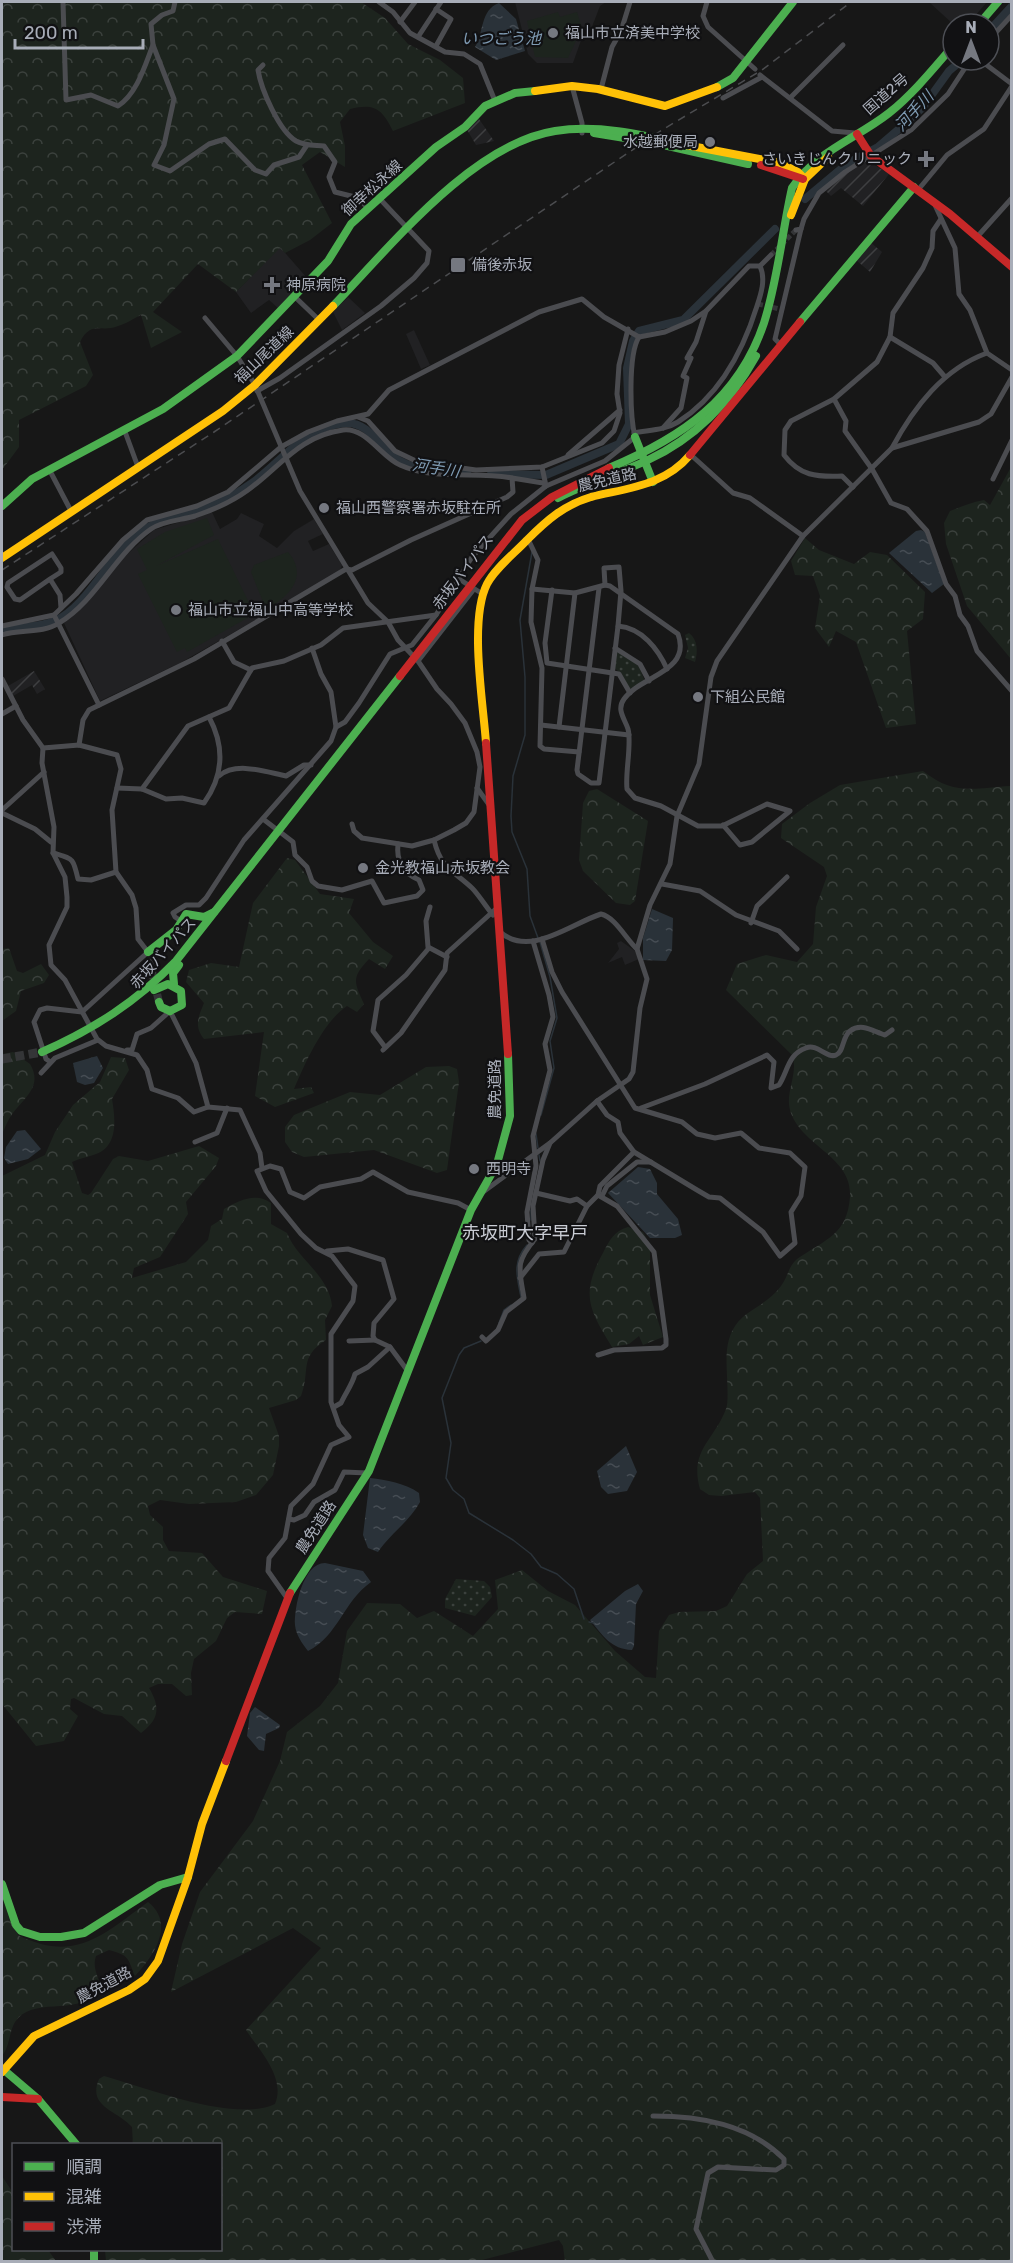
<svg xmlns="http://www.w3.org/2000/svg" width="1013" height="2263" viewBox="0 0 1013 2263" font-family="Rubik,'Noto Sans JP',sans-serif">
<defs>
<pattern id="industrial-furrows" width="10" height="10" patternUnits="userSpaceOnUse" patternTransform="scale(1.5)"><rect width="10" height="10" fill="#212123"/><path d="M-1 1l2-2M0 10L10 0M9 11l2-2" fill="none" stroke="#3e3f41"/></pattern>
<pattern id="forest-crowns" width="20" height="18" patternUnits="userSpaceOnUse" patternTransform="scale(1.5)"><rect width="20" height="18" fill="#1d241e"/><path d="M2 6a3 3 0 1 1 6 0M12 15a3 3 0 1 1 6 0" fill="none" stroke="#3b413d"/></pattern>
<pattern id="park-dots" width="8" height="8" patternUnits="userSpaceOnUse" patternTransform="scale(1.5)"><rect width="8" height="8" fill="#1d241e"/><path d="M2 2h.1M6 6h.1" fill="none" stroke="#3b413d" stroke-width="1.8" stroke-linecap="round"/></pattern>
<pattern id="water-ripples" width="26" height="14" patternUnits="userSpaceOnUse" patternTransform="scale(1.5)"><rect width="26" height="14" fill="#2a3239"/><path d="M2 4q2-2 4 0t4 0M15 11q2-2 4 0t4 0" fill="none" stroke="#464d54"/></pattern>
</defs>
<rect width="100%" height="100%" fill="#171717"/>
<g fill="#212123">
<path d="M515 2H606L600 6 590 32H584L573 63H537L528 54Z"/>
<path d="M929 2H987L968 24H953Z"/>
<path d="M280 247 308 279 279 309 269 300 251 313 236 292Z"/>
<path d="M348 297 365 313 342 330 333 312Z"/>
<path d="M414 330 430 365 421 369 406 334Z"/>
<path d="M212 512 220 529 237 519 241 513 264 524 259 536 277 548 294 531 314 519 323 534 308 541 313 551 329 544 342 565 340 572 180 663 100 701 64 623 85 604 124 557 154 530Z"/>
<path d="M621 941 635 951 639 959 625 965 622 957 608 963 619 949 617 943Z"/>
</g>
<g fill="url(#industrial-furrows)">
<path d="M477 116 494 141 476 145 466 128Z"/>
<path d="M867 160 889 174 863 206 841 188 831 196 826 191 843 175Z"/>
<path d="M870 242 882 252 870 272 856 260Z"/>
<path d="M34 671 45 689 37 694 32 685 13 696 8 686Z"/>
</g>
<g fill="#1d241e">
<path d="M558 12 560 17 577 12 583 31 580 32 568 58 535 57 527 21Z"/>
<path d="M207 518 214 535 156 566 218 539 252 609 251 616 187 652 185 648 177 652 138 574 147 570 137 549 165 532Z"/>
<path d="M288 552C309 576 289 598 266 609L251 572 254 565Z"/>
</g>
<g fill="url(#forest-crowns)">
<path d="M2 2H361L385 18 408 44 440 60 463 78 465 103 393 131C382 109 375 103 350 109L340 122 345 146V167L320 152 302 165 332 223 310 240 285 253 280 248 236 292 198 264 153 312 182 332 151 348 141 315C134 318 126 324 118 326 101 333 91 320 80 342L93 375 86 386 19 420V447L2 470Z"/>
<path d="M1010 469H1011V659L967 606 946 544 944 523 950 511C961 507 972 502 984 500L990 505Z"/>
<path d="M805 538 819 550 854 564 870 552 887 555 925 592 923 619 907 631 916 724 886 728 856 642 836 631 829 647 815 628 820 596 813 576 795 575 791 561Z"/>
<path d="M923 771C954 796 974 788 1011 786V2261L565 2262 563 2246 559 2240 478 2261H106L105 2250H220V2144H133L132 2127C117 2110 87 2107 99 2079L104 2076C147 2088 235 2123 275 2104 286 2078 260 2051 246 2030L321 1948 293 1928 171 1992 182 1944 200 1892 253 1821 280 1761 287 1732 320 1706 338 1683 347 1631 367 1603 400 1604 417 1618 434 1611 473 1636 498 1609 495 1580 522 1570 548 1591 575 1605 615 1651 645 1677 656 1678 659 1631 669 1615 679 1612 716 1611 727 1606 747 1574 763 1561 760 1498 755 1492 721 1496 709 1495 700 1489C689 1450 714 1441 726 1409 730 1399 725 1364 727 1350 732 1309 761 1313 781 1286 788 1277 788 1267 797 1259 826 1239 847 1235 850 1197 853 1156 800 1146 790 1110 785 1092 799 1073 792 1055L726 990 737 964 766 955 797 962 813 944 816 907 827 876 824 867 781 838 782 824 810 803 840 785Z"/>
<path d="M597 789 648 821 635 901 630 905 616 903 583 871 579 860 583 803 589 791Z"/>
<path d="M287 858 295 860 320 894 354 899 349 913 373 942 393 956 385 969 369 959C351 978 354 982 364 1004L357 1012 347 1006C323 1022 305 1063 294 1089L311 1087 314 1093 275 1107 255 1096 264 1032 204 1039C194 1026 198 1018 204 1003L186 982 189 970 211 963 239 967 253 903Z"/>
<path d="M9 948 17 971 23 973 41 964 49 975 44 983 21 991 16 1011 2 1021V949Z"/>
<path d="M13 1052 30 1064C43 1086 25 1097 13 1113 8 1119 5 1128 2 1134V1054Z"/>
<path d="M111 1057 125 1058 129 1070 112 1099C115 1117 119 1146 96 1154 88 1157 80 1158 72 1162L82 1193 88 1195 91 1193 113 1159 119 1156 148 1161 199 1146 219 1158 216 1166 186 1202 188 1214 160 1257 134 1268 132 1278 186 1262 208 1240 211 1226 222 1219 224 1209C239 1200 257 1192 271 1203V1224L287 1233C297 1259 329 1275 332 1306L325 1320 326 1340C298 1358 311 1370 301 1396L296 1400 269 1408 279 1436V1446L273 1475 256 1495 236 1502 189 1504 160 1500 148 1506 150 1515 163 1527V1540L169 1551 202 1553 223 1577 267 1591 262 1614 235 1612 227 1618 216 1641 194 1659 191 1673 192 1695 186 1696 172 1684H158L149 1688C160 1706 160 1719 141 1733L122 1716 104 1714 74 1698 71 1699 70 1709 78 1716 64 1741 36 1746 2 1704V1176L45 1155 55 1132 73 1105 100 1082Z"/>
<path d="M449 1066 457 1069 459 1082 447 1170 437 1173 374 1150 304 1157 292 1152 285 1142V1127L294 1115 350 1092 380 1095 426 1067Z"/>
<path d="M628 1227 643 1232 650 1245V1295L663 1337 643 1345 639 1336 629 1344 612 1347C589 1310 580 1294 603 1253 609 1241 614 1231 628 1227Z"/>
<path d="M2 1899 18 1935C75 1964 104 1934 148 1902 176 1924 153 1957 135 1976 127 1957 130 1956 109 1950L96 1956C91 1971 102 1979 100 1993 73 2016 32 1996 15 2022 9 2032 10 2046 2 2056Z"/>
<path d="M2 2176 13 2193 14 2250H48L56 2261H2Z"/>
</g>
<g fill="url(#park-dots)">
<path d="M689 633C698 640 698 652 695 662L685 658 688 648 685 635Z"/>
<path d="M616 650 639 666 645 682 630 689 621 673 614 668Z"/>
<path d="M456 1579 484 1581 490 1587 492 1597 475 1616 445 1608V1599Z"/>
</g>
<g fill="url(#water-ripples)">
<path d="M499 3 516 19 525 51 496 60 475 47C484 33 480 10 499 3Z"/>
<path d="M921 530 925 532 944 584 932 593 889 553 916 531Z"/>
<path d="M652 909 673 918 672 950 666 961 643 960V938Z"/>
<path d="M97 1056 103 1068 94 1083 85 1085 77 1082 73 1063Z"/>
<path d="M25 1130 41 1149 28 1159 8 1164 4 1158 6 1147 17 1131Z"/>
<path d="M638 1167 650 1169 657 1183V1194L678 1219 682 1235 675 1238H650L608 1193Z"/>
<path d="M626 1446 637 1472 627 1491 608 1494 601 1487 597 1471Z"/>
<path d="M370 1478C386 1480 405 1483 419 1493L420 1502C409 1522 391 1533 378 1552L368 1548 363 1535Z"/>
<path d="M325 1563 363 1571 371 1582C343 1602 338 1636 308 1651 302 1643 296 1635 295 1625 294 1608 303 1563 325 1563Z"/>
<path d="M638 1584 643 1591 636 1604 634 1646 632 1650C611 1649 603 1636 590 1620L625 1591Z"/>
<path d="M255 1707 280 1725 279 1728 266 1734 264 1751 259 1750 247 1736 250 1713Z"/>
</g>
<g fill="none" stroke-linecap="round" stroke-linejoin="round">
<g stroke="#2a3239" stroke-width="1.5">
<path d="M532 552 520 620 525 677V735L513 776 511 816 512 832 527 869 530 916 538 938"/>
<path d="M540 942 550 977 557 1018 550 1041 554 1068 541 1115"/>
<path d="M536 1134 538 1148"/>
<path d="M539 1155 540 1161"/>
<path d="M531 1210V1220"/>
<path d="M521 1297C517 1277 512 1262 527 1245"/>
<path d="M499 1323 504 1310 511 1305"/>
<path d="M481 1341 464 1348 459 1355 442 1398 451 1443 446 1478 453 1490 464 1499 469 1513 513 1540 531 1554 541 1567 557 1574 574 1589 584 1619"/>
<path d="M589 1622 594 1623"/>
</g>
<g stroke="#2a3239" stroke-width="8">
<path d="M989 31 1012 6"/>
<path d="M805 199 848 163 878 147 899 129 923 107 949 71 962 60"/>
<path d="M491 474 546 475 619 444 629 424 627 368 633 341 639 331 683 320 775 229"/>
<path d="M2 630C19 626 39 628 55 621 94 602 111 545 152 525 168 517 187 515 204 508 221 502 237 494 252 483 283 461 304 426 346 423 367 422 379 444 393 456 413 472 443 471 467 473"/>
</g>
<g stroke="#343537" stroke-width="5" stroke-dasharray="5 2.5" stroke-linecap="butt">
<path d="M771 255 796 230"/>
<path d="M758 304 784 310"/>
</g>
<path stroke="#343537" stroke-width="8" stroke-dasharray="8 4" stroke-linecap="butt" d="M149 959 159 1002"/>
<path stroke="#343537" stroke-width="9" stroke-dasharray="9 4.5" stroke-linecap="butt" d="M2 1059 42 1052"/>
<g stroke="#4b4c50" stroke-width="5">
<path d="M63 2 66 100 91 95 118 106C137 94 145 65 153 45"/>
<path d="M175 2 173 11 162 15 151 24 153 45 174 99 164 145 154 165 170 171 209 144 225 139 255 170 266 174 274 165 299 157 307 145"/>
<path d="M379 2 393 12 410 33 445 52 464 54 480 64 495 101"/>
<path d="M707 2 703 16 708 27 755 69"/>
<path d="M436 9 451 19 436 46"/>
<path d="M400 22 415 2"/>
<path d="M418 37 441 2"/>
<path d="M989 40 1012 15"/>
<path d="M980 60 1012 84"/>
<path d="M263 65 258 70C261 89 279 131 296 141 305 146 314 145 324 146L335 162 329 177 335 192 359 198 368 209"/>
<path d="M760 75 832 131 855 133"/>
<path d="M572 86 582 123V133"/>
<path d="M601 89 612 47 621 31 630 2"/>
<path d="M791 97 843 45"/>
<path d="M723 98 762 77"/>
<path d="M918 190 947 155 984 129 1012 86"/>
<path d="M934 203 955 248 959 294 970 310 987 353 1012 370"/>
<path d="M796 230 801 229 804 219 819 193 845 172 911 130 948 94 965 68 974 60"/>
<path d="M977 237 1012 198"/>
<path d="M294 296 319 320"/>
<path d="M205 318 237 356 255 385 300 491 368 603 388 622 398 640 418 661 437 689 451 704 465 723 477 752 480 767 474 812 466 823 454 830 434 840 412 846 362 838 354 831 352 824"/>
<path d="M890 337 933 363 945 377"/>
<path d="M781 345 775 339 801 229"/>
<path d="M257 391 280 378 381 306 414 278 427 263 429 251 379 198"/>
<path d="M834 399 846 421 845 431 872 469 891 503 907 509 927 531 946 584 955 596 960 615 968 626 977 651 1012 691"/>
<path d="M358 417 368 421 395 451 418 462 476 470 542 467 602 443 614 431 620 413 617 394 619 365 628 329"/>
<path d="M663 428 681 408 687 378 683 376 691 358H687L696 342 706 311"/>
<path d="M124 429 138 467"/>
<path d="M634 433C649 430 665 430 678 422 719 396 743 351 757 306 761 294 766 279 760 266"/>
<path d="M892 448C914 407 943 369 987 353"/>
<path d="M568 455 620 410"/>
<path d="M691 455 733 493 750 498 803 536"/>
<path d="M542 467 546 486"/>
<path d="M50 471 71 511"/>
<path d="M993 479 1012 440"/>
<path d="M853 487 842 476C816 477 800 476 784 455L785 430 791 421 834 399 877 362 890 337 893 313 923 268 932 248 933 231 941 219"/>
<path d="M528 539 538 560 532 589 531 622 542 668 540 746 544 749 579 752"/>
<path d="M50 579 61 572V568L52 554 8 583 7 587 15 599 20 600 50 579 60 595 61 608"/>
<path d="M459 579 481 593"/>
<path d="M599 588 577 770 578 774 591 783H599L618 626 621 591 619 567 604 568 605 585"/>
<path d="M532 589 575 593 605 585 610 586 678 634C692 672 640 676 624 699 616 710 625 719 628 729 632 744 625 772 627 789L635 798 661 806 698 826H722L767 804 790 811 752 842 740 845 723 825"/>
<path d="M552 590 545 643 547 663 619 674 630 693"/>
<path d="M54 615 99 705"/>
<path d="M2 626 54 615 76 594 123 540 147 520 197 506 228 492 281 447 308 432 337 421 368 414 389 390 539 312 582 299 604 317 639 337 665 332 691 321 706 311 749 266H760L771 255"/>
<path d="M618 626C642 628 658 649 667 669"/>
<path d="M2 635C20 629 42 634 59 623 97 600 115 554 151 529 162 521 182 520 195 516 213 510 233 501 248 490 280 467 299 436 343 430 366 427 381 457 400 465 435 481 475 471 512 478"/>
<path d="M222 641 234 662 251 670"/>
<path d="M312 648 321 674 331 692 336 727"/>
<path d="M615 648 640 664 649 681"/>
<path d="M418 661 474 589"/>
<path d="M2 679 23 720 43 748 79 745 117 755 121 769 112 810 116 872 132 895 136 908 138 939 148 952 82 1012 47 1008 40 1010 34 1022 46 1059 49 1061"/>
<path d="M2 714 16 706"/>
<path d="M541 725 629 735"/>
<path d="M559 727 575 593"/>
<path d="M79 745 83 720 89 710 194 659 346 569 352 570 411 540 507 497 513 492 512 478 543 483 546 486"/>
<path d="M43 748 42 763 54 827 53 853 65 877 67 897V907L49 945 51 965 65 980 97 1039 106 1046 137 1055 147 1070 152 1089 178 1098 194 1112 208 1107"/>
<path d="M219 776C236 761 266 772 286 776L304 765H311"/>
<path d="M117 788 142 789 188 726 229 708 252 668 284 661 321 645 343 628 436 615 472 557 511 514 546 486 605 461 635 437C630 416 628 354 639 337"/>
<path d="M477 788 490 806"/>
<path d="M142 789 166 799 182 798 204 803C224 775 225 747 209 717"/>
<path d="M2 810 44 772"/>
<path d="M2 813 35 829 51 842"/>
<path d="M263 819 293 842 295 855 307 867 312 881 318 886 342 890 372 881 384 903 417 896 423 890 419 880C403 873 396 861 398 844"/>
<path d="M434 840C441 869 453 870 472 888 479 895 486 907 493 915"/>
<path d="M53 853C73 859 73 857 78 879L91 880 116 872"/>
<path d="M662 884 700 891 736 915 779 931 797 949"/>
<path d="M430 907 426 921 428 947 447 957"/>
<path d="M181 921 175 917 173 913 186 905H199L206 898 244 840 331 741 336 727 345 722 359 703 390 654 412 645 436 615"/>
<path d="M751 923 757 906 787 877"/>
<path d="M500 932C530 958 570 924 601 914 615 917 626 939 637 949"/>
<path d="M542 939 552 972 562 992 635 1108 682 1122 697 1134 715 1138 741 1133 759 1148 790 1153 805 1167 801 1196 791 1212 795 1243 780 1256 763 1232 720 1198 709 1197 697 1190 634 1152 620 1133 618 1122 607 1115 597 1101"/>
<path d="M170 1011 196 1063 208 1107 240 1110 260 1153 262 1168"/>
<path d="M385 1047 373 1031 378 1000 406 975 429 948"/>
<path d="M127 1050H132L137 1034 151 1028 170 1011"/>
<path d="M383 1050 401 1033 445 970 447 953 498 907"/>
<path d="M41 1073 55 1058 98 1040"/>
<path d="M641 1108 705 1084 767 1055 774 1062 771 1088 779 1085C788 1071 788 1054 806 1048 817 1043 827 1059 836 1055 844 1052 842 1037 850 1031 862 1022 874 1032 885 1035L892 1030"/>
<path d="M195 1142 217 1133 227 1108"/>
<path d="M483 1192 550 1143 597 1101 629 1079 633 1072 640 1008 647 979 637 949 650 905 670 864 677 816 699 764 711 677 717 661 803 536 892 448 979 422 991 414 1012 377"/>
<path d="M536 1193 570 1201 577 1199 587 1206"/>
<path d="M602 1196 607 1186 637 1162H651"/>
<path d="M532 1243 529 1240 527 1212 536 1166 533 1136 550 1070 545 1044 553 1017 549 995 533 941"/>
<path d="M327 1251 348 1249 383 1260 394 1299 374 1323 373 1336 375 1340 390 1347 407 1370"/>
<path d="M520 1278 539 1254 564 1252 587 1206 598 1195 600 1186 634 1152"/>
<path d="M482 1337 486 1341 498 1330 506 1312 524 1298C519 1268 515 1263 535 1239L533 1206 543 1160 550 1143"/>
<path d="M349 1341 375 1340"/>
<path d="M598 1355 614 1350 662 1348 666 1345V1339L654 1252 617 1206 598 1195"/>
<path d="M334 1407 341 1403C346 1392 352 1385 355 1374L368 1367 390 1347"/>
<path d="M289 1519 294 1520 305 1515 314 1502 335 1490 344 1472 367 1473"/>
<path d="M287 1598 268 1571 269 1558 285 1538 291 1506 313 1484 331 1445 349 1437 339 1425 331 1402V1334L353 1301 355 1286 332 1256 316 1248 301 1234 266 1191 257 1171 270 1166 281 1169 290 1192 304 1198 320 1187 361 1179 373 1172 408 1192 458 1203 471 1210"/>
<path d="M653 2116C700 2116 749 2124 784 2159V2165L776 2170 718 2167 708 2173 696 2229 713 2262"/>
</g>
<g stroke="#4caf50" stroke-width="8">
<path d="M979 24 998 2"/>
<path d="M717 87 733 78 793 2"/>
<path d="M594 133 637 140"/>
<path d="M650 142 748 164"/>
<path d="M333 306C390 247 472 144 555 131 599 124 643 135 686 145"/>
<path d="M800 322 914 187"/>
<path d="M635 437 653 482"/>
<path d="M609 468C681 438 738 400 764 323 778 279 782 232 792 188 816 151 856 139 889 113 913 94 933 69 953 46"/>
<path d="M558 498C587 483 618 474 648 460 695 438 731 401 756 356"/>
<path d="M2 506 32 479 163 409 237 356 328 261 351 224 436 147 465 127 485 106 515 93 535 91"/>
<path d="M148 952 176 930 186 914 204 917 214 912"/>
<path d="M174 984 173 973 179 965"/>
<path d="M154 990 168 984 181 991 182 1005 170 1011"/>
<path d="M159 1002 161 1007 170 1011"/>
<path d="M42 1052C94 1029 136 1002 176 961L400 676"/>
<path d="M290 1593 369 1471 471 1210 497 1164 510 1116 508 1054"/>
<path d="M2 1884 16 1925 21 1931 40 1937H61L84 1933 160 1885 188 1877"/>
<path d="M4 2070 38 2099 76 2144"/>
<path d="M94 2250V2262"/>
</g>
<g stroke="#ffc107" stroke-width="8">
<path d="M535 91 572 86 598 89 665 106 717 87"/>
<path d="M686 145 780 163 798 172 805 179"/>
<path d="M791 215 805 179 828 157"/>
<path d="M2 558 223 411 255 385 333 306"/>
<path d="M486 743C483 701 469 620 487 584 495 568 515 553 527 540 547 520 564 505 591 497 627 488 664 486 690 455"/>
<path d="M2 2072 34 2036 129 1990 145 1979 158 1961 188 1877 202 1824 226 1761"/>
</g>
<g stroke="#c62828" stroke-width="8">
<path d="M857 134 871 156 950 214 1012 267"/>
<path d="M761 165 803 179"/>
<path d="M690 455 800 322"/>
<path d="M400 676 522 520 552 497 609 468"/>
<path d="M486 743 508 1054"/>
<path d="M226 1761 290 1593"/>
<path d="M2 2097 38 2099"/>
</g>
<path stroke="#4b4c4f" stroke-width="1.5" stroke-dasharray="8 6" stroke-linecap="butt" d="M2 570 214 432 662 130 762 70 851 2"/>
</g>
<g fill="#757880" stroke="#111113" stroke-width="2">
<circle cx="553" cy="33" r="6"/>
<circle cx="710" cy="142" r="6"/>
<path d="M923 150h6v6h6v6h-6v6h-6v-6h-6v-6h6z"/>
<rect x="450" y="257" width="16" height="16" rx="3"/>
<path d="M269 276h6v6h6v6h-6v6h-6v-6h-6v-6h6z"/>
<circle cx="324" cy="508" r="6"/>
<circle cx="176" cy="610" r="6"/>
<circle cx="698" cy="697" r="6"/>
<circle cx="363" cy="868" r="6"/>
<circle cx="474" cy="1169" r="6"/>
</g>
<g text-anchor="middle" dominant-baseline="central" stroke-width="4.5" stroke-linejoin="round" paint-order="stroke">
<g font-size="15" fill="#a8adb8" stroke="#111113" text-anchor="start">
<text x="565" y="33">福山市立済美中学校</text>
<text x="698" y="142" text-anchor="end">水越郵便局</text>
<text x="912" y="159" text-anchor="end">さいきじんクリニック</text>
<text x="472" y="265">備後赤坂</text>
<text x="286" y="285">神原病院</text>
<text x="336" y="508">福山西警察署赤坂駐在所</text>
<text x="188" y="610">福山市立福山中高等学校</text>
<text x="710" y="697">下組公民館</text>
<text x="375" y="868">金光教福山赤坂教会</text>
<text x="486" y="1169">西明寺</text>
</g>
<g font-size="15" fill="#a8adb8" stroke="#111113">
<text transform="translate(886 94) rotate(-41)">国道2号</text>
<text transform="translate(372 188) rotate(-42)">御幸松永線</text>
<text transform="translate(264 355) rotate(-44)">福山尾道線</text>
<text transform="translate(607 480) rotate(-13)">農免道路</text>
<text transform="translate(463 572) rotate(-53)">赤坂バイパス</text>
<text transform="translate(163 953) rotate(-48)">赤坂バイパス</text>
<text transform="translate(495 1089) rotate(-90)">農免道路</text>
<text transform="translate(316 1527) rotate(-57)">農免道路</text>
<text transform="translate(104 1985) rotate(-28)">農免道路</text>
</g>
<g font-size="16" font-style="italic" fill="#7f9bb3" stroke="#111113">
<text x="501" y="38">いつごう池</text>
<text transform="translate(914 111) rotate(-47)">河手川</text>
<text transform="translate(436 468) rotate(9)">河手川</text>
</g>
<g font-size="18" fill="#c9ccd4" stroke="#111113">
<text x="525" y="1233">赤坂町大字早戸</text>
</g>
</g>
<rect width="1013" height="2263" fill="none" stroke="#a8adb8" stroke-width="6"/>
<rect x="12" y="2143" width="210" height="108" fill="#111113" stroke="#4d4f55" stroke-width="1.5"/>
<rect x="24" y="2162" width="30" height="9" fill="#4caf50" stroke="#4d4f55" stroke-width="1.5"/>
<text x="66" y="2173" font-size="18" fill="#a8adb8">順調</text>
<rect x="24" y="2192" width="30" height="9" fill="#ffc107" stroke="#4d4f55" stroke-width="1.5"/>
<text x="66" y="2203" font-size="18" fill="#a8adb8">混雑</text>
<rect x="24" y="2222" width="30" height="9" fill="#c62828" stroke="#4d4f55" stroke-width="1.5"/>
<text x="66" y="2233" font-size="18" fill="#a8adb8">渋滞</text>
<g transform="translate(971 42)"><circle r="28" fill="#111113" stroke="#4d4f55" stroke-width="1.5"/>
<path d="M0-4.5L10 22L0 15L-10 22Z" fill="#757880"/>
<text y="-9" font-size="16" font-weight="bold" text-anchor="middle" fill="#a8adb8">N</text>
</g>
<path d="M15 39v9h128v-9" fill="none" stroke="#a8adb8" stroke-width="3"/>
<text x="24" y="39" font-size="18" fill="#a8adb8" stroke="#111113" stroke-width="4.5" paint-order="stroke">200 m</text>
</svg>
